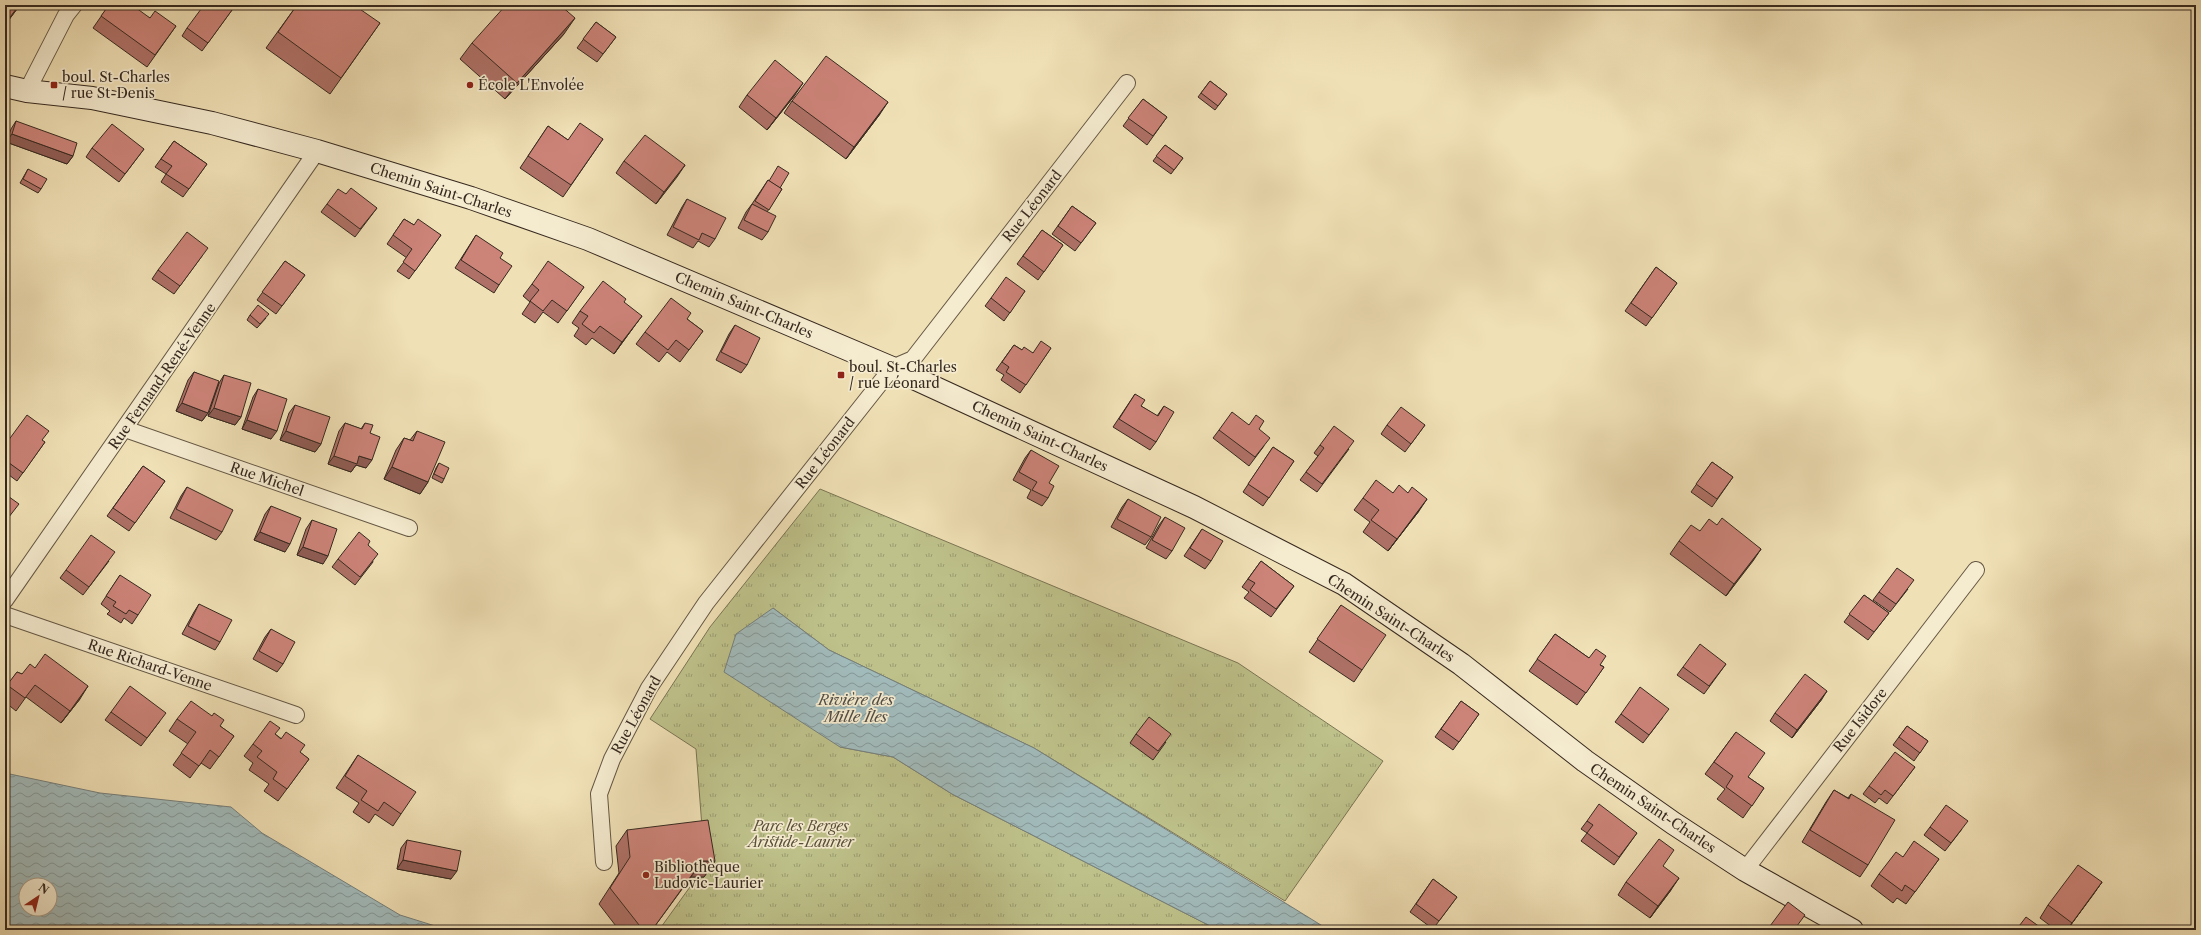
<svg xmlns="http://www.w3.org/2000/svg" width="2201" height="935" viewBox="0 0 2201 935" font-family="'Libre Caslon Text',serif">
<defs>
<pattern id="park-tufts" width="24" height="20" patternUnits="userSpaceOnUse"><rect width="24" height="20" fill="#bec18a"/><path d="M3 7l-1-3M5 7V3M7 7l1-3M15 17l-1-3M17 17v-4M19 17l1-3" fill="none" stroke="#9b9d70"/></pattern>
<pattern id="water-waves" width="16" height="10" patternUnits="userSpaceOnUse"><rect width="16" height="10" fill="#a1baba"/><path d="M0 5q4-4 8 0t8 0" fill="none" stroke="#849797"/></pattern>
</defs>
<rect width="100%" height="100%" fill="#f0e0b5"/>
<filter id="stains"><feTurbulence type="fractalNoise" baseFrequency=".005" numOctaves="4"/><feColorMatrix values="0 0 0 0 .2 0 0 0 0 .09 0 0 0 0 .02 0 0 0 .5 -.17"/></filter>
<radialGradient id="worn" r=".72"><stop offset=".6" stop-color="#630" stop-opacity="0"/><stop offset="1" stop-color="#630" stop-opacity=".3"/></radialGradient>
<path fill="url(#park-tufts)" stroke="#7a7554" d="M820 489 1238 663 1383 761 1285 901 1034 748 829 650 773 608 840 747 893 757 952 794 1218 930H659L705 866 696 749 650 719 710 627Z"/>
<g fill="url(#water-waves)" stroke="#76807c" fill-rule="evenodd">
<path d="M773 608 829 650 1034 748 1329 930H1218L952 794 893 757 840 747 724 672 736 634Z"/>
<path d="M5 773 100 793 231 807 262 833 400 915 448 930H5ZM26 885H50V909H26Z"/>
</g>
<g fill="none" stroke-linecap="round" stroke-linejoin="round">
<defs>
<g id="street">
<path d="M27 91 66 15 74 5"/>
<path d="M125 429 409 528"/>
<path d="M5 600 317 151"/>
<path d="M5 615 296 715"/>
<path d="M604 862 599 794 612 759 649 688 706 603 892 368 913 359 1127 83"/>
<path d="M1745 870 1976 570"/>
</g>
<path id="secondary" d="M5 86 27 91 92 98 212 123 317 151 471 198 588 239 892 368 1194 507 1344 584 1461 664 1585 761 1673 823 1745 870 1852 930"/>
</defs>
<use href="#street" stroke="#645744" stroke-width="18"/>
<use href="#secondary" stroke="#36291f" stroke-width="24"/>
<use href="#street" stroke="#f5ebcf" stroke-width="16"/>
<use href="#secondary" stroke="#f5ebcf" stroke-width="22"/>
</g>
<g fill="#af7167" stroke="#36291f">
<path d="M5 5H20L5 25Z"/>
<path d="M109 5 176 26 147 67 93 28Z"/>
<path d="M297 5 380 23 330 94 266 48Z"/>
<path d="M232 10 202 51 182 36 187 28Z"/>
<path d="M596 22 616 37 597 62 577 48Z"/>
<path d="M564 34 505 99 460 59 472 43Z"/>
<path d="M1210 81 1227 94 1215 110 1198 97Z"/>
<path d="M747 95H795L767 130 739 107Z"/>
<path d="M1143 99 1167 117 1147 145 1123 126Z"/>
<path d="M792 101 880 114 846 159 784 113Z"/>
<path d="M16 121 73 156 67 164 6 142 11 129Z"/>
<path d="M548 126 568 140 603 139 563 197 520 168Z"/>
<path d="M174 141 207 164 183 197 161 182 166 174 155 167Z"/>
<path d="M1165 145 1183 158 1171 174 1153 161Z"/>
<path d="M92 148 144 149 119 182 86 157Z"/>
<path d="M624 161 685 165 656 204 616 173Z"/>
<path d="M28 169 41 189 38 193 20 183Z"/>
<path d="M768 180 782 189 767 212 768 232 762 240 738 228 746 212 752 204Z"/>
<path d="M346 194 377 208 355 237 321 212 327 204Z"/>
<path d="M687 199 715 239 709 247 698 241 693 248 667 235 682 207Z"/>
<path d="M1072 206 1096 223 1075 251 1052 234Z"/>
<path d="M404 219 414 225 441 235 409 279 397 271 407 258 387 244Z"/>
<path d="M1042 230 1063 245 1038 280 1017 264Z"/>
<path d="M476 235 500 258 499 285 494 293 455 268Z"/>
<path d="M202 256 174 294 152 279 158 270Z"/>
<path d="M285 261 305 275 276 314 257 300Z"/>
<path d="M1656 267 1677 283 1646 326 1625 311Z"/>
<path d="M532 284 584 287 558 323 543 312 535 323 522 314 530 302 523 296Z"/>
<path d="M1025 291 1004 321 985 306 991 298Z"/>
<path d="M624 302 633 328 614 354 592 338 586 345 574 336 579 328 572 323 580 311Z"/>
<path d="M250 315 266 318 257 328 247 320Z"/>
<path d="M687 319 703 331 680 362 667 352 659 362 636 344 645 332Z"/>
<path d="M735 325 747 365 741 373 716 360 729 334Z"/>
<path d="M1014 345 1022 350 1033 353 1051 348 1020 393 1001 380 1004 375 996 370Z"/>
<path d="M194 372 219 383 224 375 241 417 235 425 208 416 219 383 208 413 202 421 176 411 188 380Z"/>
<path d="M258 389 271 439 242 429 253 397Z"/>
<path d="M1135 394 1141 406 1157 416 1164 406 1156 442 1150 450 1113 427Z"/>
<path d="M295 405 321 444 315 452 280 440 289 413Z"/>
<path d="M345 423 361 429 365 423 370 433 366 468 356 465 351 472 328 464 339 431Z"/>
<path d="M1249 425 1259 429 1264 446 1249 466 1213 438 1219 430Z"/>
<path d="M1387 425H1425L1405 452 1381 434Z"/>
<path d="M417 431 428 482 420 494 384 479 396 450 404 438 410 440Z"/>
<path d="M45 442 17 481 5 472V445Z"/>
<path d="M1320 445 1349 449 1317 492 1300 480 1318 456 1314 453Z"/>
<path d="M1273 447 1294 461 1263 506 1243 492Z"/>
<path d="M1031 450 1048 498 1042 506 1027 498 1031 490 1013 480 1025 458Z"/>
<path d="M1712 462 1733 477 1712 507 1691 492Z"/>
<path d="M439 463 444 479 442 483 432 478 436 468Z"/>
<path d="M143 466 165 481 129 531 107 516Z"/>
<path d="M187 487 222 532 216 540 170 518 181 496Z"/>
<path d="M1393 493 1419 511 1388 551 1363 532 1370 522 1354 510 1363 498Z"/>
<path d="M1128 499 1151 537 1145 545 1111 527 1122 507Z"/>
<path d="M271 506 285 552 254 540 265 514Z"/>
<path d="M1165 517 1172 551 1166 559 1146 548 1159 525Z"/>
<path d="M312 520 323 564 297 555 306 529Z"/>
<path d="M1717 525 1761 549 1726 596 1670 554 1679 541 1700 531Z"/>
<path d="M1202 529 1211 561 1205 569 1184 556Z"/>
<path d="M368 545 373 562 355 585 332 567 338 559Z"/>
<path d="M109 561 83 595 60 578 66 570Z"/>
<path d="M1261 561 1294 586 1271 617 1244 598 1249 592 1242 587Z"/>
<path d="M120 575 138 615 132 624 124 618 121 623 107 614 110 611 101 604Z"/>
<path d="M1908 589 1890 612 1873 600 1879 592Z"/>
<path d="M1864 595 1889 613 1868 640 1844 622Z"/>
<path d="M199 604 220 642 215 650 182 634 194 612Z"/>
<path d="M1341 605 1362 670 1354 682 1309 652Z"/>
<path d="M271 629 283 664 277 672 253 659 265 637Z"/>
<path d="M1555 634 1589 658 1604 667 1577 705 1529 671Z"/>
<path d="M1726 664 1704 694 1677 675 1683 667Z"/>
<path d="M35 668 80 699 61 723 26 697 16 711 5 702V689L17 672 22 674Z"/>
<path d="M1822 699 1792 738 1770 721 1775 713Z"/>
<path d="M1461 701 1479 714 1453 750 1435 737Z"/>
<path d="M111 712 160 721 141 746 105 720Z"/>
<path d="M1621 714 1663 717 1643 743 1615 722Z"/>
<path d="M177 719 220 726 234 736 210 769 201 763 190 778 173 765 188 744 169 731Z"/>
<path d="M1907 726 1928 741 1914 761 1893 745Z"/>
<path d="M1736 732 1748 777 1764 788 1743 818 1717 799 1725 789 1705 774Z"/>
<path d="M275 734 309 759 278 801 264 791 269 784 249 770 253 763 244 756 253 744Z"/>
<path d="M1136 734 1166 742 1153 760 1130 743Z"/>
<path d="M358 755 401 814 393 826 375 814 369 823 353 812 359 803 336 788Z"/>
<path d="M1915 767 1887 804 1879 798 1875 803 1863 794 1869 786Z"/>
<path d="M1834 790 1848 798 1851 794 1868 865 1860 877 1802 842 1826 802Z"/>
<path d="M1587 821 1637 833 1614 865 1581 841 1587 833 1581 829Z"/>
<path d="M1930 827 1962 829 1945 851 1924 835Z"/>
<path d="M627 830 715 861 704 877H691L652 930H619L599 904 619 873 616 846Z"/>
<path d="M407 840 451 879 397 869 401 848Z"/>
<path d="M1903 857 1939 859 1906 904 1897 898 1893 903 1871 886 1879 874Z"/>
<path d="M1663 866 1671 890 1650 918 1618 895 1626 882Z"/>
<path d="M1433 879 1457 897 1433 929 1410 912Z"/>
<path d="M2102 882 2067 930H2056L2040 918 2048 905Z"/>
</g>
<g fill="#8f5c54" stroke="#36291f">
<path d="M19 5H20L5 25V24Z"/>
<path d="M575 18 564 34 505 99 517 83Z"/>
<path d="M803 83 795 95 767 130 776 118Z"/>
<path d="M888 102 880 114 846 159 854 147Z"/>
<path d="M12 134 73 156 67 164 6 142Z"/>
<path d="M685 165 677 177 656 204 664 192Z"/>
<path d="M642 316 633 328 614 354 622 342Z"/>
<path d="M182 403 208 413 202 421 176 411Z"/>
<path d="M214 408 241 417 235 425 208 416Z"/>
<path d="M247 420 277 431 271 439 242 429Z"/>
<path d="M286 431 321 444 315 452 280 440Z"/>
<path d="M334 456H359L372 460 366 468 356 465 351 472 328 464Z"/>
<path d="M392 467 428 482 420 494 384 479Z"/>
<path d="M1427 499 1419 511 1388 551Z"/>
<path d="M260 532 290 544 285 552 254 540Z"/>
<path d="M303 547 328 556 323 564 297 555Z"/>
<path d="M1761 549 1753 561 1726 596 1734 584Z"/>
<path d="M88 686 80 699 61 723 70 711Z"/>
<path d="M1827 691 1822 699 1792 738 1797 730Z"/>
<path d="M403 860 457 871 451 879 397 869Z"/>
<path d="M702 861H715L704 877H691Z"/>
<path d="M1679 878 1671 890 1650 918 1658 906Z"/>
<path d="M2102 882 2093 895 2067 930 2072 923Z"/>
</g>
<g fill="#cc8378" stroke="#36291f">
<path d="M5 5H19L8 20 5 18Z"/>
<path d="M109 5H132L150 18 155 11 176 26 155 55 101 16Z"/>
<path d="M204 5H225L232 10 208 43 187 28Z"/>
<path d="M297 5H354L380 23 341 78 278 32Z"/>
<path d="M506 5H560L575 18 517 83 472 43Z"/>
<path d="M596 22 616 37 603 54 583 39Z"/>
<path d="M826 56 888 102 854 147 792 101Z"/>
<path d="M775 60 803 83 776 118 747 95Z"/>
<path d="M1210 81 1227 94 1218 106 1201 93Z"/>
<path d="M1143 99 1167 117 1153 136 1128 118Z"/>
<path d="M16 121 77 143 73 156 12 134Z"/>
<path d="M580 123 603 139 571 185 528 156 548 126 568 140Z"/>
<path d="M112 124 144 149 125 174 92 148Z"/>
<path d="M645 135 685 165 664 192 624 161Z"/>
<path d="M174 141 207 164 189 189 166 174 172 166 161 159Z"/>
<path d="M1165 145 1183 158 1174 170 1156 156Z"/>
<path d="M778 166 789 173 780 188 769 181Z"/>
<path d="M28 169 47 179 41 189 23 179Z"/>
<path d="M768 180 782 189 769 210 755 201Z"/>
<path d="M351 188 377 208 360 229 327 204 338 189 346 194Z"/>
<path d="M687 199 726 218 715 239 702 233 699 240 673 227Z"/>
<path d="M752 204 776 216 768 232 744 220Z"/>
<path d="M1072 206 1096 223 1081 243 1058 226Z"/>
<path d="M404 219 414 225 418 219 441 235 415 271 403 262 412 249 393 235Z"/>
<path d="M1042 230 1063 245 1044 272 1023 256Z"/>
<path d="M187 232 208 248 180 286 158 270Z"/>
<path d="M476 235 503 253 500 258 512 266 499 285 461 260Z"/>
<path d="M285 261 305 275 282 306 262 292Z"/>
<path d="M548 261 584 287 567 311 552 300 543 311 530 301 539 290 532 284Z"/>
<path d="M1656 267 1677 283 1652 318 1631 303Z"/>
<path d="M1006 277 1025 291 1010 313 991 298Z"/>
<path d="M603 281 626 299 624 302 642 316 622 342 600 326 594 333 582 324 588 316 580 311Z"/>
<path d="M671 298 691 313 687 319 703 331 689 350 676 340 668 350 645 332Z"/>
<path d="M258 305 269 314 260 324 250 315Z"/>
<path d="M735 325 760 338 747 365 721 352Z"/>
<path d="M1041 341 1051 348 1026 385 1006 372 1009 367 1002 362 1014 345 1022 350 1024 347 1033 353Z"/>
<path d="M194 372 219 381 208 413 182 403Z"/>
<path d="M224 375 251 383 241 417 214 408Z"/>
<path d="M258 389 287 399 277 431 247 420Z"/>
<path d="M1135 394 1145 400 1141 406 1158 416 1164 406 1174 412 1156 442 1119 419Z"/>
<path d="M295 405 330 417 321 444 286 431Z"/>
<path d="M1401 407 1425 425 1411 444 1387 425Z"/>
<path d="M1232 412 1249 425 1256 415 1264 421 1259 429 1270 438 1255 457 1219 430Z"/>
<path d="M27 415 49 431 42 440 45 442 23 473 5 460V445Z"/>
<path d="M345 423 362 429 365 423 373 425 370 433 380 437 372 460 359 456 357 464 334 456Z"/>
<path d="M1334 426 1354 441 1322 484 1306 472 1324 448 1320 445Z"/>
<path d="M417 431 445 442 428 482 392 467 404 438 413 441Z"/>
<path d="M1273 447 1294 461 1269 498 1248 484Z"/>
<path d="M1031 450 1059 466 1049 483 1054 486 1048 498 1032 490 1037 482 1019 472Z"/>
<path d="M1712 462 1733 477 1717 499 1696 484Z"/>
<path d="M439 463 449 468 444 479 434 474Z"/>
<path d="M143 466 165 481 135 523 113 508Z"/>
<path d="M1376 480 1393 493 1399 485 1408 493 1412 487 1427 499 1397 539 1371 520 1379 510 1363 498Z"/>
<path d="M187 487 233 510 222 532 176 509Z"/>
<path d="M5 494 19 504 5 522Z"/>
<path d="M1128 499 1161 517 1151 537 1117 519Z"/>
<path d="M271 506 301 518 290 544 260 532Z"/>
<path d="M1165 517 1185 528 1172 551 1152 540Z"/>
<path d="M1722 518 1761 549 1734 584 1679 541 1691 525 1700 531 1709 519 1717 525Z"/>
<path d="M312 520 337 529 328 556 303 547Z"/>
<path d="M1202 529 1223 541 1211 561 1190 548Z"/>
<path d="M359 532 370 541 368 545 378 554 360 577 338 559Z"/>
<path d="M91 535 115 552 89 587 66 570Z"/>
<path d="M1261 561 1294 586 1276 609 1250 590 1255 583 1248 579Z"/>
<path d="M1897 568 1914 580 1896 604 1879 592Z"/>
<path d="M120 575 151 595 138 615 129 610 126 614 113 606 116 602 106 596Z"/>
<path d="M1864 595 1889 613 1874 632 1849 614Z"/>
<path d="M199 604 232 620 220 642 188 626Z"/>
<path d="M1341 605 1386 635 1362 670 1317 639Z"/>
<path d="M271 629 295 642 283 664 259 651Z"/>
<path d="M1555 634 1589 658 1596 649 1606 656 1600 665 1604 667 1586 693 1537 659Z"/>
<path d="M1700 644 1726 664 1709 686 1683 667Z"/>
<path d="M45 654 88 686 70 711 35 685 25 698 7 685 17 672 22 674 30 664 35 668Z"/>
<path d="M1805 674 1827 691 1797 730 1775 713Z"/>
<path d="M130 686 166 713 147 738 111 712Z"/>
<path d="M1640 687 1669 709 1649 735 1621 714Z"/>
<path d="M191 701 212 716 214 713 224 720 220 726 234 736 219 757 210 750 199 766 181 753 196 732 177 719Z"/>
<path d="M1461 701 1479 714 1459 742 1441 729Z"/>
<path d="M1149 717 1171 734 1158 751 1136 734Z"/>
<path d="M270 721 280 728 275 734 281 739 286 732 305 745 300 752 309 759 287 789 273 779 277 772 257 757 262 751 253 744Z"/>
<path d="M1907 726 1928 741 1920 753 1899 737Z"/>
<path d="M1736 732 1765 753 1748 777 1764 788 1752 806 1726 787 1733 776 1714 762Z"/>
<path d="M1895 752 1915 767 1893 796 1885 790 1881 795 1869 786Z"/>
<path d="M358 755 416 792 401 814 384 802 378 811 361 800 367 791 345 776Z"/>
<path d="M1834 790 1849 799 1851 794 1895 820 1868 865 1810 830Z"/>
<path d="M1599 804 1637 833 1619 857 1587 833 1593 825 1587 821Z"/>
<path d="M1946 805 1968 821 1951 843 1930 827Z"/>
<path d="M708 820 715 861H702L652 930H643L610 888 630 857 627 830Z"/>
<path d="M1659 839 1674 850 1663 866 1679 878 1658 906 1626 882Z"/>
<path d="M407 840 461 851 457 871 403 860Z"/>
<path d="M1914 841 1939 859 1915 892 1905 885 1902 891 1879 874 1896 852 1903 857Z"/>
<path d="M2078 865 2102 882 2072 923 2048 905Z"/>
<path d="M1433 879 1457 897 1439 921 1416 904Z"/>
<path d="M1788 902 1805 915 1794 930H1767Z"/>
<path d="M2026 917 2044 930H2016Z"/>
</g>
<g fill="#8f2418" stroke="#f5ebcf" stroke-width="1.5">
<rect x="50" y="81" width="8" height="8" rx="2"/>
<circle cx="470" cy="85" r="4"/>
<rect x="837" y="371" width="8" height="8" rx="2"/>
<circle cx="646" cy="875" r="4"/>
</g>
<g text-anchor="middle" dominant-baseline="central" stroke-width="3.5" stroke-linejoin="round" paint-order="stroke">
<g font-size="14" fill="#36291f" stroke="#f5ebcf" text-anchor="start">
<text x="62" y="77">boul. St-Charles<tspan x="62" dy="16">/ rue St-Denis</tspan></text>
<text x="478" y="85">École L'Envolée</text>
<text x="849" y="367">boul. St-Charles<tspan x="849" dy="16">/ rue Léonard</tspan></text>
<text x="654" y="867">Bibliothèque<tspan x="654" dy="16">Ludovic-Laurier</tspan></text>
</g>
<g font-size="14" fill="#36291f" stroke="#f5ebcf">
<text transform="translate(441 190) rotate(18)">Chemin Saint-Charles</text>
<text transform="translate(1032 206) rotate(-52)">Rue Léonard</text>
<text transform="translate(744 305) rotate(23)">Chemin Saint-Charles</text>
<text transform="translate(162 376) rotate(-55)">Rue Fernand-René-Venne</text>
<text transform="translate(1040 436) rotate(25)">Chemin Saint-Charles</text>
<text transform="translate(825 453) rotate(-52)">Rue Léonard</text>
<text transform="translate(267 479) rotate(19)">Rue Michel</text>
<text transform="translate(1391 618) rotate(33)">Chemin Saint-Charles</text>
<text transform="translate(150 665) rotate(19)">Rue Richard-Venne</text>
<text transform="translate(636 715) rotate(-61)">Rue Léonard</text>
<text transform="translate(1860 720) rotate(-52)">Rue Isidore</text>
<text transform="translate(1653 808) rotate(34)">Chemin Saint-Charles</text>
</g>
<g font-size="14" font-style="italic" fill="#584f3a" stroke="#f5ebcf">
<text x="801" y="826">Parc les Berges<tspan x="801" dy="16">Aristide-Laurier</tspan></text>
</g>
<g font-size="15" font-style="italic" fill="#514d46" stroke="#f5ebcf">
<text x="856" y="699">Rivière des<tspan x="856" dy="17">Mille Îles</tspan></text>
</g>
</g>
<rect width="2201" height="935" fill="none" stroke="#f0e0b5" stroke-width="20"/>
<rect x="6" y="6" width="2189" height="923" fill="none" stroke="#36291f" stroke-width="2"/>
<rect x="10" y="10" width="2181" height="915" fill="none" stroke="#36291f"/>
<g transform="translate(38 897) rotate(35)"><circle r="19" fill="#f5ebcf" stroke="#a99d89"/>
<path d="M0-3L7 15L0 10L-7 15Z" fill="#8f2418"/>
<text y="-6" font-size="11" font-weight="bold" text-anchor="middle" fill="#36291f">N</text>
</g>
<rect width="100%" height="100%" filter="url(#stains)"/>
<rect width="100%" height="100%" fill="url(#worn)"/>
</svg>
